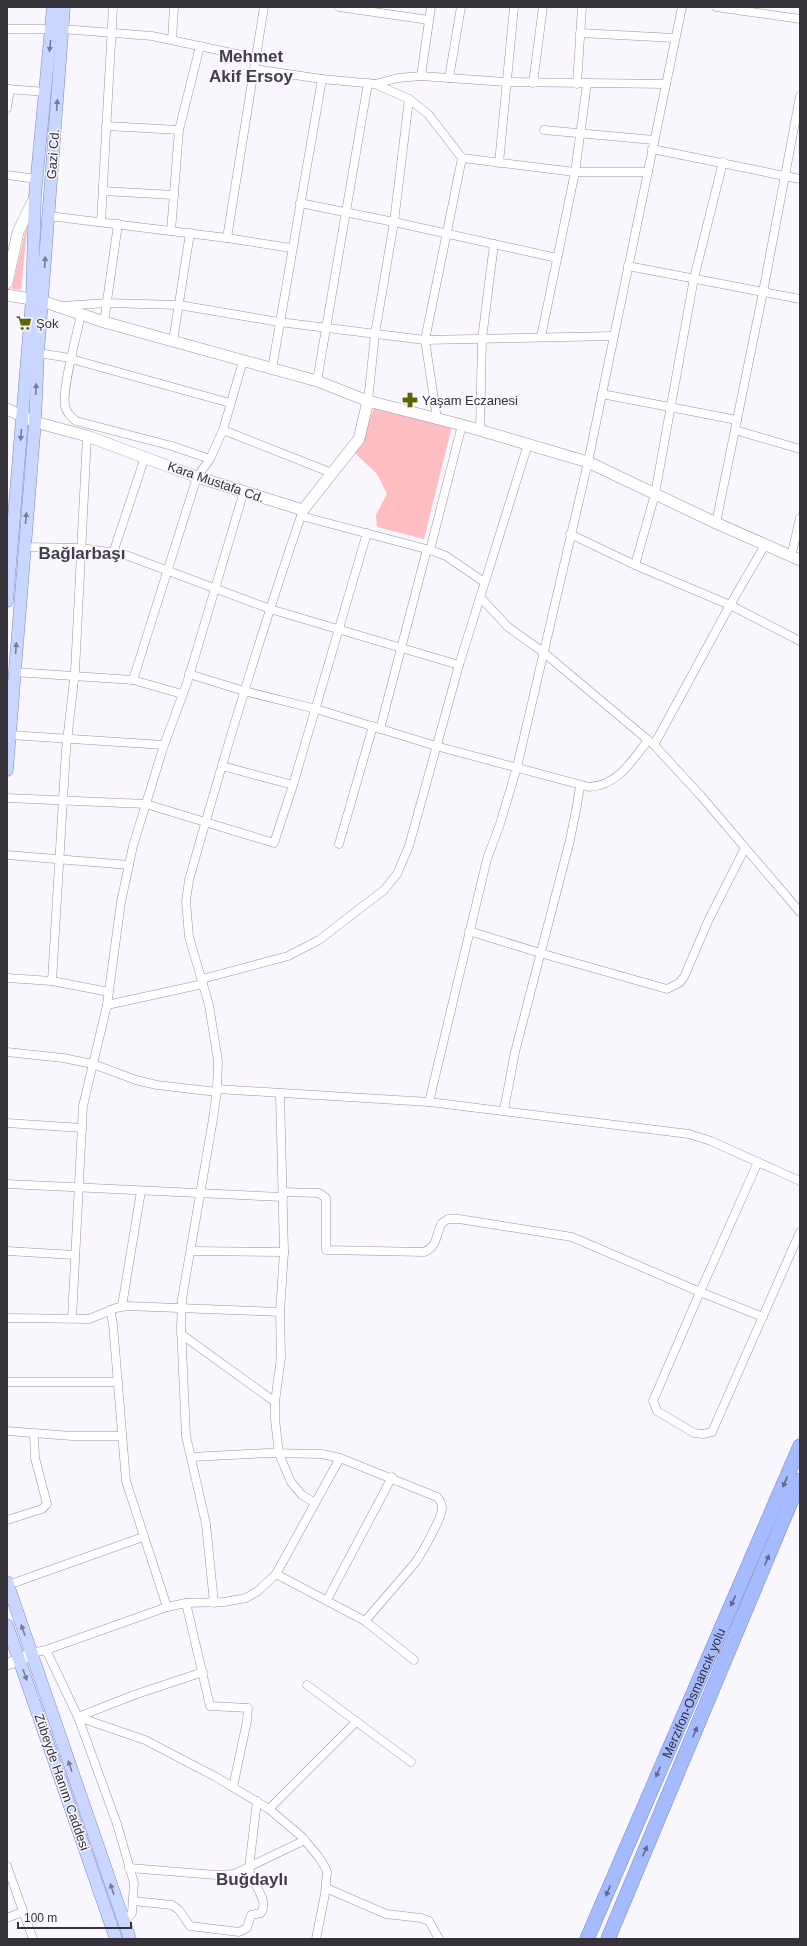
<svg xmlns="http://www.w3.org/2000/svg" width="807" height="1946" viewBox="0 0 807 1946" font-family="Helvetica,sans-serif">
<rect width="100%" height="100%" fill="#f9f6fd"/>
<g fill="#fdbdc1">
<path d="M28 219 21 290 12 289Z"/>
<path d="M375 406 452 426 424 539 377 527 376 515 387 494 377 474 355 453Z"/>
</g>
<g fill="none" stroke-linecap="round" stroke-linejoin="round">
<defs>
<g id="street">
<path d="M339 7 429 20"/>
<path d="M716 7 800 19"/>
<path d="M7 29H52"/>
<path d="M62 29 152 36 256 58"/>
<path d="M580 33 675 38"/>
<path d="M172 40 174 7"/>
<path d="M254 69 322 79 375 84 409 99 428 114 462 158 575 172H648"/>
<path d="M421 76 431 7"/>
<path d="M449 78 461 7"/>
<path d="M533 83 543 7"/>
<path d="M375 84 398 78 421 76 506 82 666 84"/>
<path d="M577 84 582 7"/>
<path d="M7 89 46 92"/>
<path d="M7 108 10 89"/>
<path d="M106 126 179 130"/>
<path d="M544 130 654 140"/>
<path d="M652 149 800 179"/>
<path d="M499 163 514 7"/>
<path d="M7 175 37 179"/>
<path d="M103 191 174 195"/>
<path d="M300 203 394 222 557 258"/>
<path d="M49 216 227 238 291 248"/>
<path d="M101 222 113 7"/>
<path d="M171 231 179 130 200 46"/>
<path d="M227 238 264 7"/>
<path d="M628 266 800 299"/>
<path d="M61 306 107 303 179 305 279 322 425 340 614 336"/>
<path d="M81 314C77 335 62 387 65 406 67 413 70 416 76 421L172 446 210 459"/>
<path d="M104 322 118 224"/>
<path d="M541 337 575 172 587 84"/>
<path d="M173 341 190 233"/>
<path d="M38 353 64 357 230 403"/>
<path d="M272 369 322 79"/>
<path d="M317 381 368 83"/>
<path d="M602 394 737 420"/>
<path d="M368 401 375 334 394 222 409 99"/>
<path d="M437 419 425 340 462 158"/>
<path d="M223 430 332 473"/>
<path d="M480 430 482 339 494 244"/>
<path d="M735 430 800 449"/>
<path d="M301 516 430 550 446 556 484 582"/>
<path d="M716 523 763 292 800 96"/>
<path d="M570 534 635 565 730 605 800 641"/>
<path d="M24 547 80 548 123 554 270 609 459 665"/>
<path d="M430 550 462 425"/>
<path d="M113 553 145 457"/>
<path d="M791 557 800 518"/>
<path d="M635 565 655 494 694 278 723 162"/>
<path d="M480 597 508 627 543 652 654 745 701 796 800 912"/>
<path d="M14 672 133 680 182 694"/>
<path d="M189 674 244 691 316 709 436 746 589 787C617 786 632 761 648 740"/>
<path d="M133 680 197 477 210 459 223 430 243 361"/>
<path d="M380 729 427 549"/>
<path d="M10 735 164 745"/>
<path d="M654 745 730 605 765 545"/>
<path d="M222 766 293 785"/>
<path d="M7 798 146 804 274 843 293 785 367 533"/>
<path d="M339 844 373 726"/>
<path d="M7 855 129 865"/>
<path d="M469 931 540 953 667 989 679 983 684 977 709 919 745 848"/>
<path d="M7 978 52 981 109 992"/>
<path d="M202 979 288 956 319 940 384 890 397 874 409 846 459 665 528 444"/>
<path d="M52 981 66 750 75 671 87 436"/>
<path d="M107 1005 203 984"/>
<path d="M7 1052 63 1058 93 1064 136 1080 157 1085 217 1092"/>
<path d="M217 1089 429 1102 689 1134 711 1141 800 1181"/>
<path d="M280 1094 284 1252 280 1312 281 1357 275 1402V1419L279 1454 291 1482 302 1495 315 1503"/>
<path d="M429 1102 487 859 500 824 517 767 588 462 682 7"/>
<path d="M504 1110 515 1052 570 840 577 805 580 786"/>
<path d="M7 1123 82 1128"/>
<path d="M758 1162 700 1292 763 1317"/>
<path d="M7 1184 283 1197"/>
<path d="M283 1192 319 1193 326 1198V1250L424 1252C439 1246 435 1234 442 1223L448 1219H459L572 1237 700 1292 653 1401 657 1411 694 1433 703 1434 712 1432 800 1232"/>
<path d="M7 1251 75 1255"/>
<path d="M192 1251 284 1252"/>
<path d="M122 1306 141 1191"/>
<path d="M110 1310 113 1324 126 1481 167 1607"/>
<path d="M7 1318 89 1319 116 1308 127 1306 280 1312"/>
<path d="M72 1318 83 1106 107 1005 121 902 133 846 164 745 187 683 244 491"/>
<path d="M181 1334 275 1402"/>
<path d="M7 1382H118"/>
<path d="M7 1431 72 1436H122"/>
<path d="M191 1457 268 1453 322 1454 340 1458 437 1497C440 1500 442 1503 442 1508 442 1518 422 1553 415 1563L365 1621"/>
<path d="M7 1520 42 1509 47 1504 35 1458 34 1434"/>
<path d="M276 1574 365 1621 414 1660"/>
<path d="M8 1585 143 1537"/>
<path d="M327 1600 392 1477"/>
<path d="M186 1603 210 1706 248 1708 247 1721 233 1787"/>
<path d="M214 1603 206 1524 186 1436 181 1327 182 1299 213 1119 217 1089 218 1061 209 1005 189 937 186 901 189 880C224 756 261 632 303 510"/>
<path d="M46 1650 78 1717 117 1824 134 1883 132 1913 124 1922"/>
<path d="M31 1653 46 1650 167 1607 186 1603 224 1602 246 1598 258 1591 276 1574 340 1458"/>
<path d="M307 1685 411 1762"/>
<path d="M78 1717 145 1740 216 1777 269 1809 301 1836 318 1856 325 1867 327 1872 325 1894 316 1939"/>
<path d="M78 1717 134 1695 203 1672"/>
<path d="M269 1809 356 1722"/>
<path d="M7 1866 33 1939"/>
<path d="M129 1868 216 1875 234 1874 305 1840"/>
<path d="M326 1888 386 1914 421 1918 429 1921 439 1939"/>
<path d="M133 1901 172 1905 179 1910 190 1926 239 1932 247 1928 251 1915 261 1913C270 1900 251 1883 249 1868L257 1801"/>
<path d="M7 1918 22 1912"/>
</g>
<g id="secondary">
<path d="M7 283 18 232 35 197"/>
<path d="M7 295 42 301 104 322 317 381 368 401 462 425 588 462 716 523 800 560"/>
<path d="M7 409 35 422 87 436 197 477 303 510 359 439 368 401"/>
<path d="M7 1664 20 1660 31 1653"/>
</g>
<g id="primary">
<path d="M7 601 32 299 35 196 53 7"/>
<path d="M7 770 35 422 38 353 64 7"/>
<path d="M7 1582 130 1939"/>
<path d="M7 1625 116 1939"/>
</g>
<g id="highway">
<path id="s1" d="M587 1939 800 1446"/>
<path d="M608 1939 800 1480"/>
</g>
</defs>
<use href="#street" stroke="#9a93a4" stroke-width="9"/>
<use href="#secondary" stroke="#9a93a4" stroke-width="12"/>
<use href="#primary" stroke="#7d8ab9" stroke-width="13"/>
<use href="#highway" stroke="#7d8ab9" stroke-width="15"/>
<use href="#street" stroke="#fff" stroke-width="8"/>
<use href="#secondary" stroke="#fff" stroke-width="11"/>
<use href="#primary" stroke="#c9d6ff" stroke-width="12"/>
<use href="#highway" stroke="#a5baff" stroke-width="14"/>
</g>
<defs><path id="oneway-solid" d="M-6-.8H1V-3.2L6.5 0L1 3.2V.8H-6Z"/></defs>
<g fill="#777b92">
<use href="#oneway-solid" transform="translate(50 46) rotate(96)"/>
<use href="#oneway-solid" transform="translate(57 105) rotate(-86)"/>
<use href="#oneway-solid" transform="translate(45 262) rotate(-86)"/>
<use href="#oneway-solid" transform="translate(36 389) rotate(-87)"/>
<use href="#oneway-solid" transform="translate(21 435) rotate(95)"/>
<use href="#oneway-solid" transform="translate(26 518) rotate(-85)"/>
<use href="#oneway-solid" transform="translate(16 648) rotate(-86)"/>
<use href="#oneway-solid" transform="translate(23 1630) rotate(-109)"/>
<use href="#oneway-solid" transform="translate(25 1675) rotate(71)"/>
<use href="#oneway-solid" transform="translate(70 1766) rotate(-109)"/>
<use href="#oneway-solid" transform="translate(112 1889) rotate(-109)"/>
</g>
<g fill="#616888">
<use href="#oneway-solid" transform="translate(785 1482) rotate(113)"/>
<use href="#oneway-solid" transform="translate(767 1560) rotate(-67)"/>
<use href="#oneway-solid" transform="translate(733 1601) rotate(114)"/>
<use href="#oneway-solid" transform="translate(695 1732) rotate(-67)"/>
<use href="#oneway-solid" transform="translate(658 1772) rotate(113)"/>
<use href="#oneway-solid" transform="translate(645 1851) rotate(-67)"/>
<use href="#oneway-solid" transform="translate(608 1891) rotate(113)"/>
</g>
<defs>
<symbol id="supermarket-bare" viewBox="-9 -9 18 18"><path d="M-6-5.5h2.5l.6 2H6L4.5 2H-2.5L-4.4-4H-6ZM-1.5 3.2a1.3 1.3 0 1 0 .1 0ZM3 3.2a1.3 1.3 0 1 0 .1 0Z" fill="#5c6607" stroke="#f9f6fd" stroke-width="2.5" paint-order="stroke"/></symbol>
<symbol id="pharmacy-bare" viewBox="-9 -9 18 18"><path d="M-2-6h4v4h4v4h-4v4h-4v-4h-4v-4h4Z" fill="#5c6607" stroke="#f9f6fd" stroke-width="2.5" paint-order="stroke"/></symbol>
</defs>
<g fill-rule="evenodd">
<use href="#supermarket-bare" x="13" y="312" width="22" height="22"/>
<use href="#pharmacy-bare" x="399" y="389" width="22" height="22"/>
</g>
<g text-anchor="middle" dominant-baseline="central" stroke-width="3" stroke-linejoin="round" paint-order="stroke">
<g font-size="13" fill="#343138" stroke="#f9f6fd">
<text transform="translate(53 154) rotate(-86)">Gazi Cd.</text>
<text transform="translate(216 482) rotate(19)">Kara Mustafa Cd.</text>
<text stroke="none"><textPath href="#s1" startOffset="268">Merzifon-Osmancık yolu</textPath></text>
<text transform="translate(62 1782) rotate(71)">Zübeyde Hanım Caddesi</text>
</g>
<g font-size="13" fill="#343138" stroke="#f9f6fd" text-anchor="start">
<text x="36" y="323">Şok</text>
<text x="422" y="400">Yaşam Eczanesi</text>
</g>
<g font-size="17" font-weight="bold" fill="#443e4c" stroke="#f9f6fd">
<text x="251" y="56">Mehmet<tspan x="251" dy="20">Akif Ersoy</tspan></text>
<text x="82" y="553">Bağlarbaşı</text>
<text x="252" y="1879">Buğdaylı</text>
</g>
</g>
<rect width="807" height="1946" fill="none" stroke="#343138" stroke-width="16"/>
<path d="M18 1922v6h113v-6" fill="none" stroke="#343138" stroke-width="2"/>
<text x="24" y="1922" font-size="12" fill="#343138" stroke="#f9f6fd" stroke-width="3" paint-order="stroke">100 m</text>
</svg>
